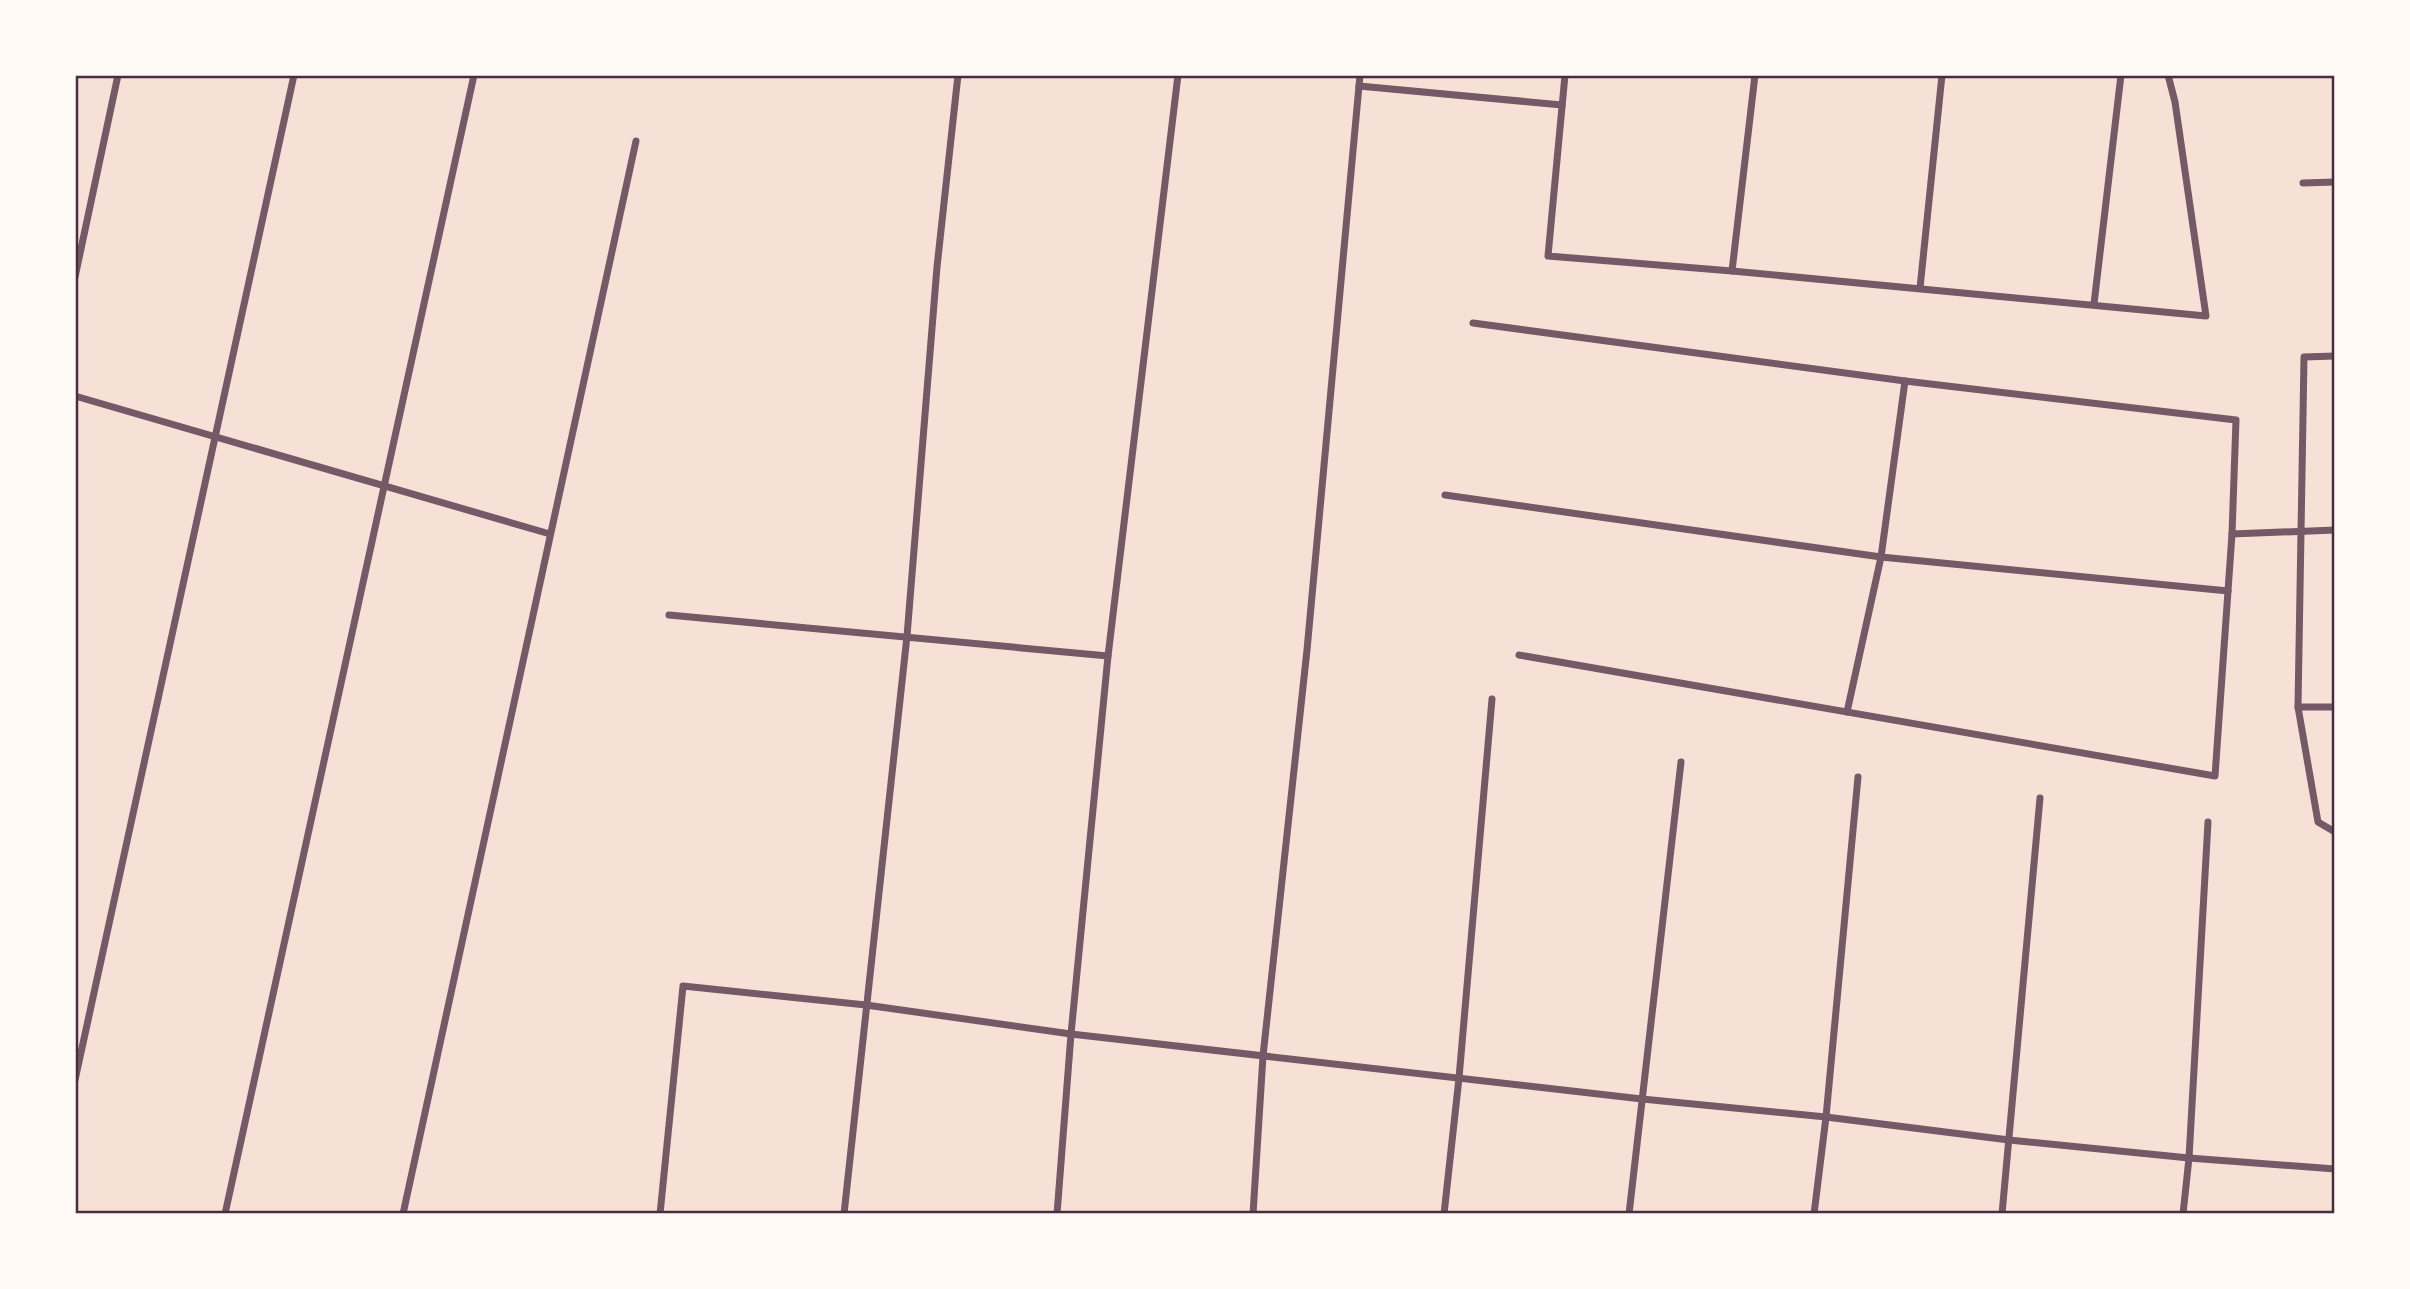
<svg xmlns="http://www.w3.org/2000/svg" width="2410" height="1289" viewBox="0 0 2410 1289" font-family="Karla,sans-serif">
<rect width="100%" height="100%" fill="#f7e1d7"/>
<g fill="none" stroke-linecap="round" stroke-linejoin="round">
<g stroke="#755966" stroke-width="7">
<path d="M1565 75 1548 256 1732 271 2206 316 2175 102 2168 75"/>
<path d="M1359 86 1562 105"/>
<path d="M2303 183 2335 182"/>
<path d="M1732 271 1755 75"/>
<path d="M75 277 118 75"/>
<path d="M1920 288 1942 75"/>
<path d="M2094 304 2121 75"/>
<path d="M1473 323 1905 381 2236 420 2232 534 2335 530"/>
<path d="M2335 356 2304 357 2298 707 2318 822 2335 832"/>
<path d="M75 396 550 534"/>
<path d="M1445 495 1881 557 2228 591"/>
<path d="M669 615 1108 656"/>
<path d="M1519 655 2215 776 2232 534"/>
<path d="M2298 707H2335"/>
<path d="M1847 712 1881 557 1905 381"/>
<path d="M75 1080 294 75"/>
<path d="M225 1214 474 75"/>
<path d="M403 1214 636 141"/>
<path d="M660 1214 683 986 866 1005 1071 1034 1642 1099 1826 1117 2009 1140 2189 1158 2335 1169"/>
<path d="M844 1214 907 636 937 267 958 75"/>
<path d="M1057 1214 1071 1034 1108 656 1178 75"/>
<path d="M1253 1214 1263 1056 1307 650 1360 75"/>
<path d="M1444 1214 1459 1078 1492 699"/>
<path d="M1629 1214 1681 762"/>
<path d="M1814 1214 1826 1117 1858 777"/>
<path d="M2002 1214 2040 798"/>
<path d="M2183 1214 2189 1158 2208 822"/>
</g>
</g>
<rect width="2410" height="1289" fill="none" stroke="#fffaf5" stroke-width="154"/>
<rect x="77" y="77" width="2256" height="1135" fill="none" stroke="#4a2c40" stroke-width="2.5"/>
</svg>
